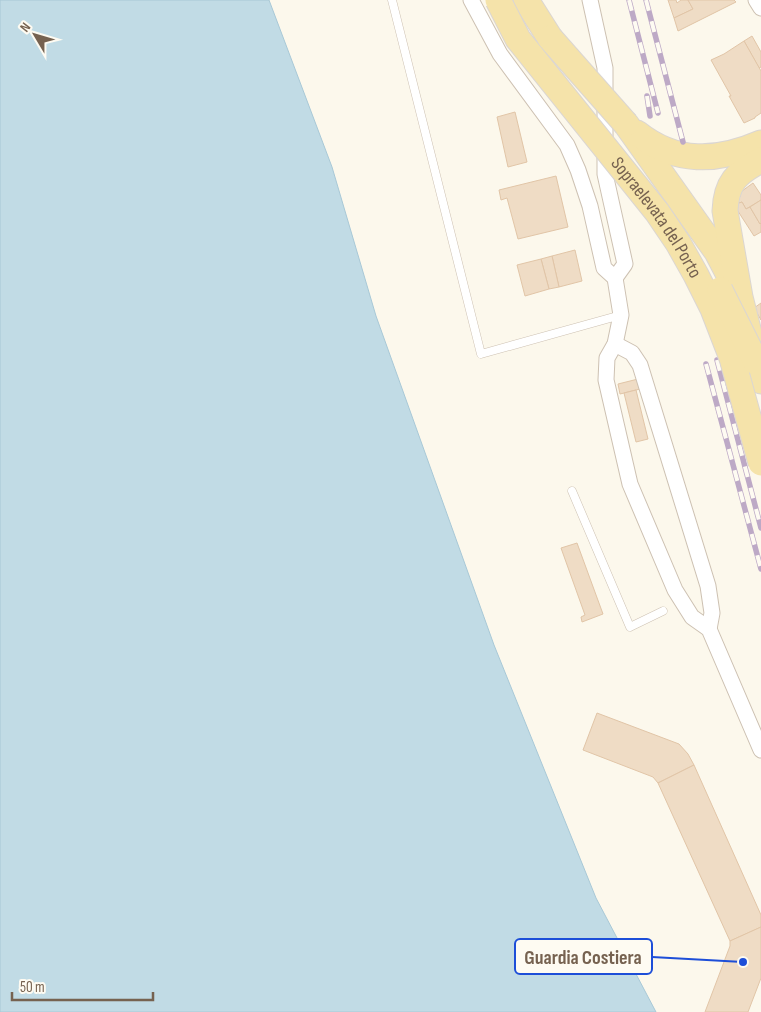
<svg xmlns="http://www.w3.org/2000/svg" width="761" height="1012" viewBox="0 0 761 1012" font-family="'Sofia Sans Condensed',sans-serif">
<rect width="100%" height="100%" fill="#fcf8ec"/>
<path fill="#c1dbe5" stroke="#a8c8d6" d="M0 0H269L332 167 376 316 494 645 596 898 656 1012H0Z"/>
<g fill="#efdcc5" stroke="#e1c5a7">
<path d="M668 0H676L677 3 681 0H688L693 9 674 18Z"/>
<path d="M688 0H734L736 2 678 31 674 18 693 9Z"/>
<path d="M752 36 761 52V67L759 68 744 41Z"/>
<path d="M744 41 761 71V113L755 117V118L744 123 729 96H731L711 60 724 54Z"/>
<path d="M515 112 527 162 508 167 497 117Z"/>
<path d="M556 176 568 227 518 239 507 198 501 200 499 190Z"/>
<path d="M753 183 761 195V200L746 209 742 202 739 203 737 199 740 197 738 194Z"/>
<path d="M738 194 740 197 737 199 739 203 742 202 746 209 750 207 760 224 761 223V232L754 236 734 205Z"/>
<path d="M761 200V223L760 224 750 207Z"/>
<path d="M575 250 582 281 559 287 552 256Z"/>
<path d="M552 256 559 287 549 289 541 259Z"/>
<path d="M541 259 549 289 525 296 517 265Z"/>
<path d="M761 303V320L754 308Z"/>
<path d="M638 379 640 389 620 394 618 384Z"/>
<path d="M636 390 648 439 636 442 624 393Z"/>
<path d="M577 543 603 614 582 622 581 617 585 615 561 548Z"/>
<path d="M597 713 679 744 688 754 694 765 658 783 653 777 583 750Z"/>
<path d="M694 765 761 915V927L730 941 658 783Z"/>
<path d="M761 927V978L748 1012H705L730 946V941Z"/>
</g>
<g fill="none" stroke-linecap="round" stroke-linejoin="round">
<defs>
<g id="service">
<path d="M392 0 481 354 621 315"/>
<path d="M572 491 630 627 663 611"/>
</g>
<g id="minor">
<path d="M471 0 500 54 567 145 578 170 590 206 604 268 615 278 621 315 615 344 607 358 606 380 630 484 675 590 692 617 709 629 761 750"/>
<path d="M590 0 605 68V174L625 264 615 278"/>
<path d="M756 0 761 8"/>
<path d="M615 344 632 353 640 365 708 586 712 613 709 629"/>
</g>
<g id="primary">
<path d="M526 0 550 38"/>
<path d="M626 124 717 252 730 277"/>
<path d="M637 133C676 164 717 162 761 143"/>
<path d="M761 160C736 173 726 183 725 211L740 297 761 381"/>
</g>
</defs>
<use href="#service" stroke="#cdc1b2" stroke-width="9"/>
<use href="#minor" stroke="#cdc1b2" stroke-width="17"/>
<use href="#primary" stroke="#dbd6d2" stroke-width="27"/>
<use href="#service" stroke="#fff" stroke-width="8"/>
<use href="#minor" stroke="#fff" stroke-width="15"/>
<use href="#primary" stroke="#f5e3aa" stroke-width="25"/>
<defs>
<g id="rail">
<path d="M629 0 658 113"/>
<path d="M646 0 683 142"/>
<path d="M647 96 650 116"/>
<path d="M717 360 761 528"/>
<path d="M706 364 761 569"/>
</g>
</defs>
<use href="#rail" stroke="#bda9c6" stroke-width="5.5"/>
<use href="#rail" stroke="#fefbf2" stroke-width="4" stroke-dasharray="11" stroke-linecap="butt"/>
<defs>
<g id="primary-bridge">
<path id="s1" d="M498 0 518 39 657 212 678 243 696 275 713 309 732 358 761 463"/>
<path d="M550 38 626 124"/>
<path d="M720 290 756 362"/>
</g>
</defs>
<use href="#primary-bridge" stroke="#dbd6d2" stroke-width="27" stroke-linecap="butt"/>
<use href="#primary-bridge" stroke="#f5e3aa" stroke-width="25"/>
</g>
<g text-anchor="middle" dominant-baseline="central" stroke-width="4.5" stroke-linejoin="round" paint-order="stroke">
<g font-size="19" fill="#766250" stroke="#fefbf2">
<text stroke="none"><textPath href="#s1" startOffset="270">Sopraelevata del Porto</textPath></text>
</g>
</g>
<path fill="none" stroke="#1d4ed8" stroke-width="2" d="M743 962L652 957"/>
<circle fill="#1d4ed8" stroke="#fefbf2" stroke-width="2" cx="743" cy="962" r="5"/>
<rect fill="#fefbf2" stroke="#1d4ed8" stroke-width="2" x="515" y="939" width="137" height="35" rx="5"/>
<g font-size="20" text-anchor="middle" font-weight="bold" fill="#766250">
<text x="583" y="964">Guardia Costiera</text>
</g>
<g transform="translate(35 35) rotate(308)" stroke="#fefbf2" stroke-width="4" paint-order="stroke">
<path d="M0-4L9 19L0 12L-9 19Z" fill="#766250"/>
<text y="-8" font-size="14" font-weight="bold" text-anchor="middle" fill="#766250">N</text>
</g>
<path d="M12 992v8h141v-8" fill="none" stroke="#766250" stroke-width="2.5"/>
<text x="20" y="992" font-size="15" fill="#766250" stroke="#fefbf2" stroke-width="4" paint-order="stroke">50 m</text>
</svg>
